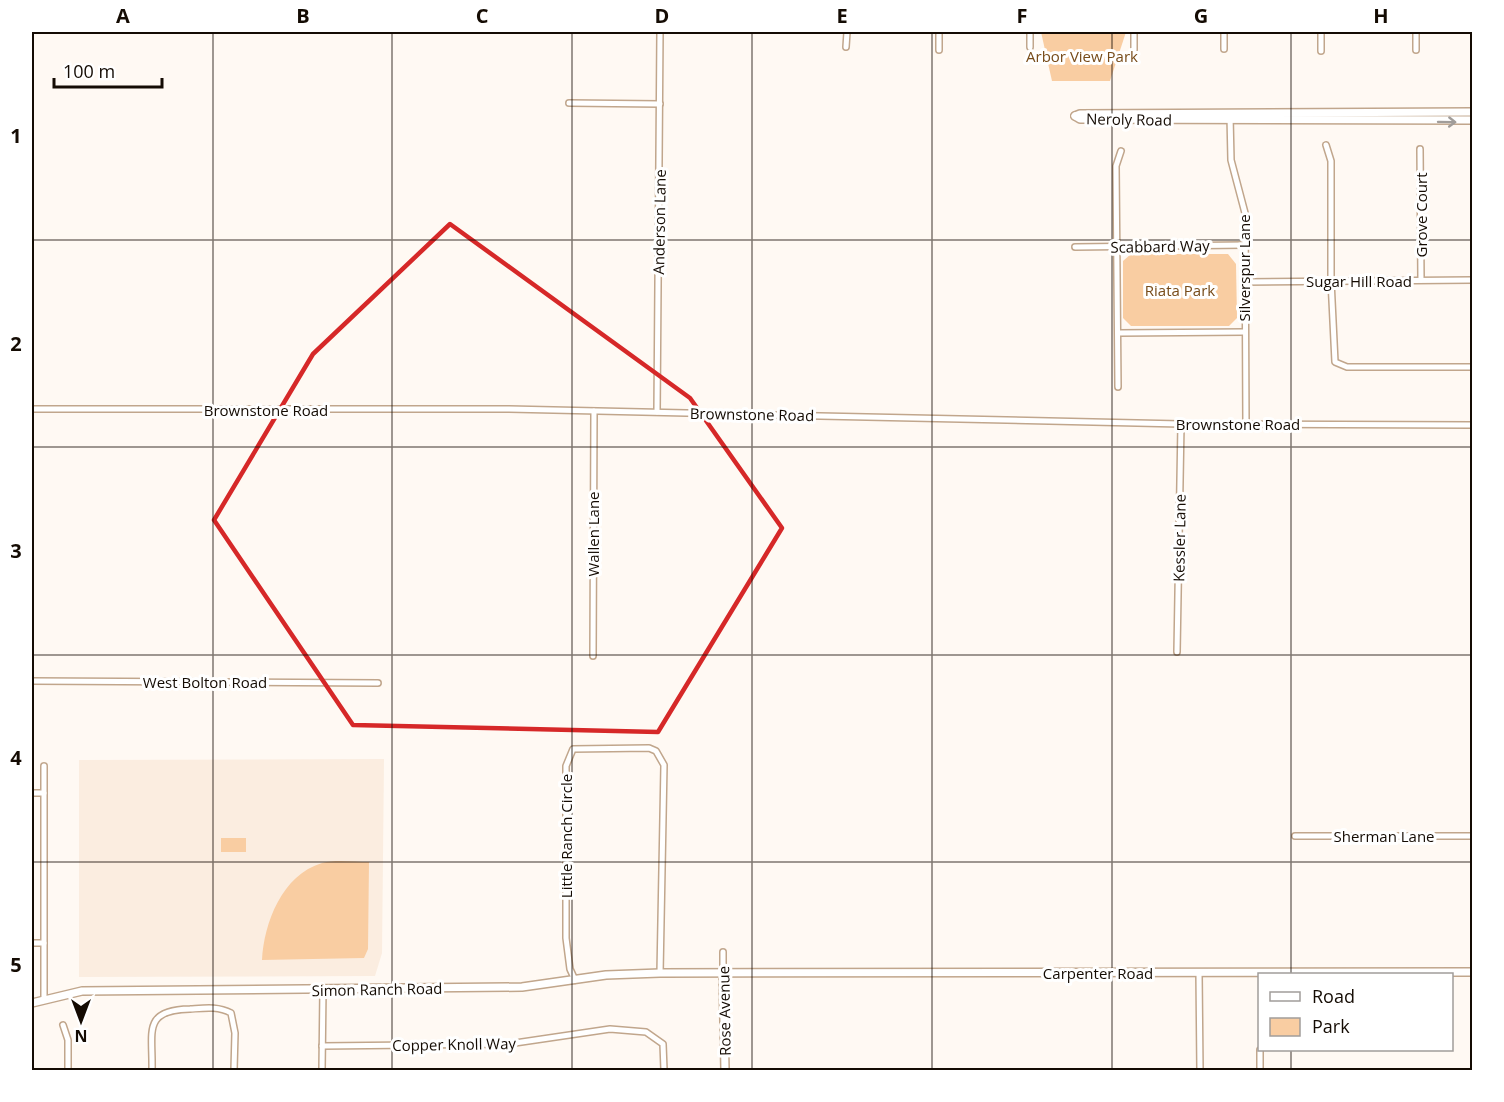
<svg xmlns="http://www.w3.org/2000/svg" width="1504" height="1102" viewBox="0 0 1504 1102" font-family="'Open Sans',sans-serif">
<rect width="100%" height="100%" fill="#fff9f3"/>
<path fill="#fbede0" d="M384 759 382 953 375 976 79 977V760Z"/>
<g fill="#f9cda2">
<path d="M1041 32H1126L1110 81H1052Z"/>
<path d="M1131 254H1228L1236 264 1237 318 1229 326H1131L1123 318V261Z"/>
<rect x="221" y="838" width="25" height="14"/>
<path d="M369 862 368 949 364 958 262 960C264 923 282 875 322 863 336 859 355 862 369 862Z"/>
</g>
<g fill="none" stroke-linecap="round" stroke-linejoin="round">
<defs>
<g id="minor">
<path d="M939 32V50"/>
<path d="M1030 32V47"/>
<path d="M1134 32V50"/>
<path d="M1224 32V49"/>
<path d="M1416 32V50"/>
<path d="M846 47 847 32"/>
<path d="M1321 51V32"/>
<path d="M569 103 660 104"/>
<path d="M1230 116 1231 160 1245 213 1246 424"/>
<path d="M1326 145 1331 161V280L1335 362 1347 367H1472"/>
<path d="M1420 149 1421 280"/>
<path d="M1075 247 1245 245"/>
<path d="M1245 282 1472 280"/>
<path d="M1119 333 1244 332"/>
<path d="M1118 387 1116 166 1121 151"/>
<path d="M32 409H509L1181 424 1472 425"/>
<path d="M657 412 660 32"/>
<path d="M1177 652 1181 424"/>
<path d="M593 656 594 411"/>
<path d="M32 681 378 683"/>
<path d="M44 766V999"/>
<path d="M32 793H44"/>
<path d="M1295 836H1472"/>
<path d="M32 943H44"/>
<path d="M723 952V973"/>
<path d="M1199 973 1200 1070"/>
<path d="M575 980 570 969 566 938V766L573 749 649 748 656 751 664 765 660 973"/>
<path d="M63 1025 68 1040V1070"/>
<path d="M322 1046 508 1044 610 1029 646 1032 663 1044 664 1070"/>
<path d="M1260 1050V1070"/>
<path d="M152 1070C153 1032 142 1010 190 1009 205 1008 218 1006 231 1013L235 1033 234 1070"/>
<path d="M322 1070 323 989"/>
</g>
<g id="tertiary">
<path d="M1075 116 1080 119 1472 120"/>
<path d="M1075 116 1080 114 1472 112"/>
<path d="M723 973 725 1070"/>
<path d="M32 1003 82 991 522 987 606 975 660 973 1472 972"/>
</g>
</defs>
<use href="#minor" stroke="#c1a68c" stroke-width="8"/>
<use href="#tertiary" stroke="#c1a68c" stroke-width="10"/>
<use href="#minor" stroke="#fff" stroke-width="5"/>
<use href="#tertiary" stroke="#fff" stroke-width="7"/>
</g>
<defs><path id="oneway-shaft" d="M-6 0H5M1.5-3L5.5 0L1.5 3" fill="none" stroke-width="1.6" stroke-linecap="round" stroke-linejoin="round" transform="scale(1.5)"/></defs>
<use stroke="#a19d9a" href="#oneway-shaft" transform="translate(1447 122) rotate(1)"/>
<path fill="none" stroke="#d62828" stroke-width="4.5" stroke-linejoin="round" d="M450 224 690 398 782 528 658 732 353 725 214 520 313 354Z"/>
<path fill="none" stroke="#140b03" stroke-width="1.5" stroke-opacity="0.55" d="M213 32V1070M392 32V1070M572 32V1070M752 32V1070M932 32V1070M1112 32V1070M1291 32V974M32 240H1472M32 447H1472M32 655H1472M32 862H1472M1291 1050V1070"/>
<g text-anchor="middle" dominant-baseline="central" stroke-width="6" stroke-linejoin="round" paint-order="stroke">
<g font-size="15" fill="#774b19" stroke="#fff">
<text x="1082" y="56">Arbor View Park</text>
<text x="1180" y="290">Riata Park</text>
</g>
<g font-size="15" fill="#140b03" stroke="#fff">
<text transform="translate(1129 119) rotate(1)">Neroly Road</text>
<text transform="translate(1421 215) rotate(-90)">Grove Court</text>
<text transform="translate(659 222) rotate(-89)">Anderson Lane</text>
<text transform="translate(1160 246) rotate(-1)">Scabbard Way</text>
<text transform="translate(1244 268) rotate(-90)">Silverspur Lane</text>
<text x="1359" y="281">Sugar Hill Road</text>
<text x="266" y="410">Brownstone Road</text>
<text transform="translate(752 414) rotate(1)">Brownstone Road</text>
<text x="1238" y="424">Brownstone Road</text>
<text transform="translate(593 534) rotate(-90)">Wallen Lane</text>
<text transform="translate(1179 538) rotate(-89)">Kessler Lane</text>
<text x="205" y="682">West Bolton Road</text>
<text transform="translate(566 836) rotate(-90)">Little Ranch Circle</text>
<text x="1384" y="836">Sherman Lane</text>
<text x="1098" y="973">Carpenter Road</text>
<text transform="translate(377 989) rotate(-1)">Simon Ranch Road</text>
<text transform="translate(724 1011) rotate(-91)">Rose Avenue</text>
<text transform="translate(454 1044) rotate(-1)">Copper Knoll Way</text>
</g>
</g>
<rect width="1504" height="1102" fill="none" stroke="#ffffff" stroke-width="66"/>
<rect x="1258" y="973" width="195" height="78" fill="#ffffff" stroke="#a19d9a" stroke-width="1.5"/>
<rect x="1270" y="992" width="30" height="9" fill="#ffffff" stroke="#a19d9a" stroke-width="1.5"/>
<text x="1312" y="1003" font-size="18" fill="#140b03">Road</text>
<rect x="1270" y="1018" width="30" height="18" fill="#f9cda2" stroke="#a19d9a" stroke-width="1.5"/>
<text x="1312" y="1033" font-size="18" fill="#140b03">Park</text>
<g transform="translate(81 1021) rotate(180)" stroke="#ffffff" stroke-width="4.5" paint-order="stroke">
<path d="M0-4.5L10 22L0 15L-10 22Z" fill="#140b03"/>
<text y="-9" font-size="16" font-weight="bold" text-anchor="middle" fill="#140b03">N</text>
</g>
<path d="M54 78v9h108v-9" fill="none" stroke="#140b03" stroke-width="3"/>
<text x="63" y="78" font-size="18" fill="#140b03" stroke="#ffffff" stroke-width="4.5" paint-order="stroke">100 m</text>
<rect x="33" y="33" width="1438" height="1036" fill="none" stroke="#140b03" stroke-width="2"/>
<g font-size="20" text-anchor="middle" font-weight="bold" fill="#140b03">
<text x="123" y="23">A</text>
<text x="303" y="23">B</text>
<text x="482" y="23">C</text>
<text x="662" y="23">D</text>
<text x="842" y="23">E</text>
<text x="1022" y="23">F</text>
<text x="1201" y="23">G</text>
<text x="1381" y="23">H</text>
<text x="16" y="143">1</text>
<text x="16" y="351">2</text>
<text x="16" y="558">3</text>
<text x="16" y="765">4</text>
<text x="16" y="972">5</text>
</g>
</svg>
